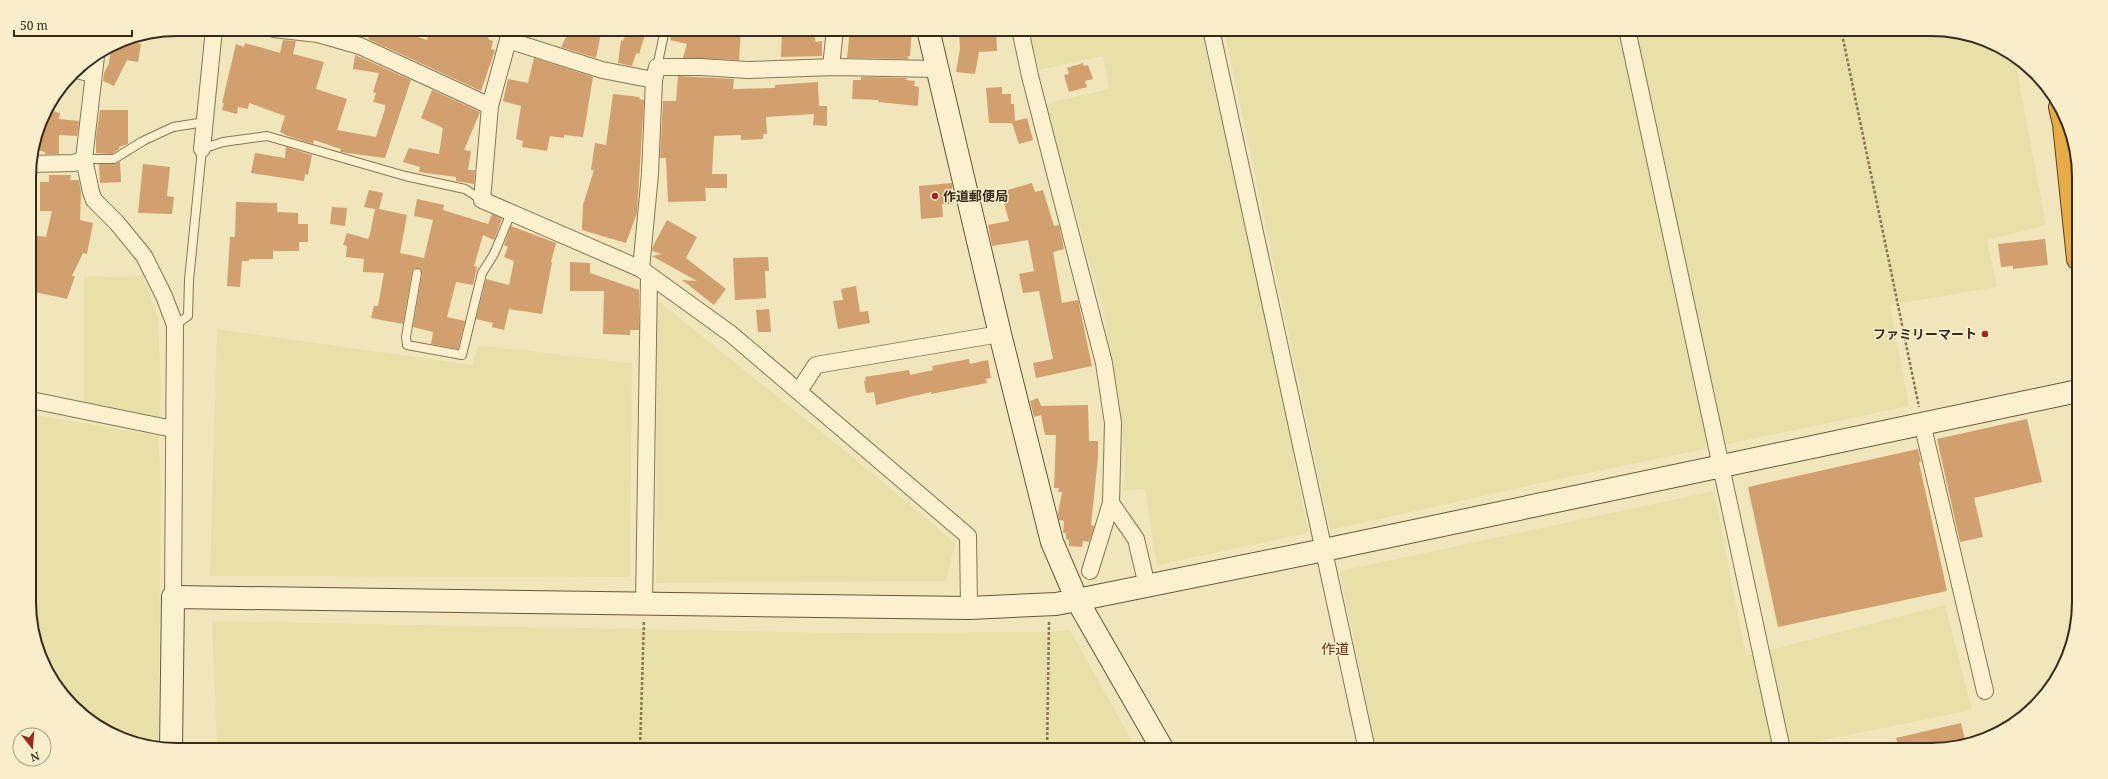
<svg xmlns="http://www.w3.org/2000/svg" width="2108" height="779" viewBox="0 0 2108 779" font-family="'Noto Serif','Noto Sans JP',serif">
<rect width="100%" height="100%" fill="#f1e5bc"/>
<g fill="#e7e1a9">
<path d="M1028 29H1201L1278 373 1308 533 1157 565 1145 489 1124 491 1125 453 1104 314 1046 104 1109 89 1103 56 1039 70Z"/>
<path d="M1224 29H1931L1978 37 2014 55 2046 225 1987 240 1997 287 1890 305 1909 406 1541 483 1330 530Z"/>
<path d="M143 276 158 318 161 390 159 417 84 402V277Z"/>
<path d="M657 300 860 463 955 543 946 581 656 583Z"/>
<path d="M217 329 472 365 478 345 632 363 630 577 210 576Z"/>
<path d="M31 414 158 436 161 483 158 747 130 742 95 725 66 699 44 667 32 630Z"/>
<path d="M1714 491 1746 656 1945 605 1972 710 1775 750H1376L1340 571Z"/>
<path d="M212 621 845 633 1038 632 1070 630 1137 750H217Z"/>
</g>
<g fill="#d29f6f">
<path d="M372 29H392L427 40 430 29H491L488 39 493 41 491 49 495 50 481 91 368 39Z"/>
<path d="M570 29H591L601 33 596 58 561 47Z"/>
<path d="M628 29 645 35 639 54 636 53 632 66 618 63 621 40 623 41Z"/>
<path d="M673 29H741L739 60 683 58 687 44 670 40Z"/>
<path d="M782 29H815V42L822 41V56L781 57Z"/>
<path d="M850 29H912L910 56H908V59L847 58Z"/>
<path d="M959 29H996L997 51 979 52 975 74 956 72 960 49Z"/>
<path d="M138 37 137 43 141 44 138 62 127 60 114 86 103 81 104 73 109 63 111 46 120 48 121 40Z"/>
<path d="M283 40 296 41 293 54 324 62 316 89 347 99 337 130 376 137 385 109V105L373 102 376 93 373 92 379 73 353 69 355 55 411 80 385 158 340 152 341 149 314 140 313 144 288 136 280 132 285 116 249 103 248 109 238 107 237 114 222 110 224 103H222L236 44 244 47 245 43 280 53Z"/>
<path d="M534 58 593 77 583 137 564 135V138L550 136 547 151 522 147 523 141 516 139 521 106 503 101 508 79 528 83Z"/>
<path d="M1083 63 1084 66 1088 65 1093 79 1085 81 1087 87 1069 92 1064 75 1069 74 1067 68Z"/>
<path d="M678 76 734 79 733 89 775 88V85L818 82 819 106H827V126L813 125 814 114 766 117 767 134H763V139L741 140V135L714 136 712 174H727V188H705L706 201 668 202 666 158H660L663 101H676Z"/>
<path d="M861 77 907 78 906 80 915 81 914 86 919 87 918 106 878 102 879 100 852 99 853 80H861Z"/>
<path d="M1002 87V94H1011V104H1014L1015 121 1027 118 1033 140 1019 144 1012 123H989L986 88Z"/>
<path d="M432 90 480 112 464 150 471 151 468 170H475L474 184 456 181V177L419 172 420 167 403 162 409 148 439 154 443 128 421 118Z"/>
<path d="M613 94 640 97 639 99 644 100 637 213 626 243 582 230 583 205 594 170H591L595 143 606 145Z"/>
<path d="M46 109 60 113 59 119 79 121 77 136 59 135V154H45V152L34 149Z"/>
<path d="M100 110H128V144L119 147V149L112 154 96 153V137Z"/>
<path d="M286 147 312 155 308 175 305 174 304 181 251 173 255 153 285 158Z"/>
<path d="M120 162 121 182 100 183 99 164H114Z"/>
<path d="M143 164 170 167 167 196 174 197 172 214 138 213Z"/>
<path d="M49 175H71L70 180H79L81 192 80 220 93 223 87 254 83 253 72 276H75L67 299 30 291V235L46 237 52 211H40V182H49Z"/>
<path d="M952 183 953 204H942L943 217 921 219 919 186Z"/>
<path d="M1032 183 1035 192 1043 190 1054 226 1059 225 1064 249 1053 252 1062 303 1078 300 1092 366 1036 378 1033 363 1053 359 1039 291 1023 293 1019 274 1034 271 1028 240 992 246 988 225 1009 221 1004 203 1006 200 1004 191Z"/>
<path d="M369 190 383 193 379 209 407 215 400 253 424 258 433 220 414 216 417 199 444 205 443 210 488 224 492 214 502 219 494 240 483 235 474 266 477 267 473 285 456 282 447 317 465 321 458 349 431 344 433 332 413 327 422 274 418 268H415L412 272 403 324 371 318 374 306H378L384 273 363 272 364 259 346 257 347 246 343 245 347 233 368 239 370 234 375 209 364 207Z"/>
<path d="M236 202 277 203V212L298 213V224H308V242H299V251H273V259H249V261H242L240 287 227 286 230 237H235Z"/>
<path d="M332 207 347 208 345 226 330 224Z"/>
<path d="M667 220 697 237 686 258 726 289 714 305 682 280 697 281 652 256 662 254 652 251 653 246Z"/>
<path d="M511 226 556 243 551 262H552L542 314 509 309 504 330 492 327 493 323 476 319 486 279 509 285 514 261 504 257 508 247 504 245Z"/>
<path d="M2045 239 2048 265 2013 269V266L2001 267 1998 244Z"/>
<path d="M768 257 769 271H765L766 298 735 300 733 258Z"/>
<path d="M570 262 590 263V273L639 290V330H630V335L603 334 604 291H570Z"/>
<path d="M856 286 860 312 868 311 870 323 838 329 833 301 843 300 841 289Z"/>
<path d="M769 309 771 332H758L756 310Z"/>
<path d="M969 359 970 364 988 360 991 378 986 379 987 383 931 394V392L876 405 874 392 866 393 864 381H866L865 377 909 370 910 375 933 370 932 366Z"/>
<path d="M1038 398 1041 406 1088 405 1089 441H1098V457L1091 525 1094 526V527L1089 542 1083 541 1082 547 1069 546V540L1066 539V533H1063L1064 521 1059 520 1058 514 1062 492H1058L1059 488H1054L1056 435H1045L1041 415 1034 417 1030 401Z"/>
<path d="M2027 419 2042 482 1974 498 1983 537 1960 542 1937 439Z"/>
<path d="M1918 449 1921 462H1919L1947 591 1778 627 1748 487Z"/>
<path d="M1961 723 1966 744 1940 750H1899L1896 738Z"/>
</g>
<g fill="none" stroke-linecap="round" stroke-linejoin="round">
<defs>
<g id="lane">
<path d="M657 67 665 29"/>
<path d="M84 159H114L143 141 173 127 205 122"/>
<path d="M417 273 406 337 407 345 462 355 482 273 494 254 511 213"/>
<path d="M175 325 188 316 189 280 202 149 223 142 267 136 405 176 465 189 482 200"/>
</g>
<g id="street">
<path d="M274 29 318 34 360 46 490 106"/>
<path d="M511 29 490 106 482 200 641 269 731 334 968 536 969 608"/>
<path d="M1020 29 1030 76 1104 363 1113 423 1111 503 1090 571"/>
<path d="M1211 29 1367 750"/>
<path d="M1627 29 1782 750"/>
<path d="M508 40 602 70 654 80 657 67H701L748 70 836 67 938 69"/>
<path d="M96 56 84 159 91 192 94 200 117 223 144 256 164 296 175 325 173 597"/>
<path d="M831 67 835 29"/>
<path d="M77 70 92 74"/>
<path d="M202 149 214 29"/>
<path d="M30 164 74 163 84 159"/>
<path d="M641 269 650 174 654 80"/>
<path d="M799 391 816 365 1000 334"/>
<path d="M31 400 173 429"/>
<path d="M1922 423 1985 691"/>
<path d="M1111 503 1136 539 1147 586"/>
<path d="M644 605 649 276"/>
</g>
<g id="secondary">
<path d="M928 29 1000 334 1052 542 1077 600 1163 750"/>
<path d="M171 749 173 597 969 608 1056 604 1077 600 1324 550 2078 391"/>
</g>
<path id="highway" d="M2060 107 2064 124 2078 259"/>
</defs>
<use href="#lane" stroke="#897454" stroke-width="10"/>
<use href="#street" stroke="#897454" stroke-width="18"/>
<use href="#secondary" stroke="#6b5538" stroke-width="24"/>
<use href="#highway" stroke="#564129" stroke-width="24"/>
<g stroke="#897454" stroke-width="2.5" stroke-dasharray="3 2" stroke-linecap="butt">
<path d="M1841 29 1919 407"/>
<path d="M640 750 644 620"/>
<path d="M1047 750 1049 622"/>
</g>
<use href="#lane" stroke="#fbf1cf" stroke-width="8"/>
<use href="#street" stroke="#fbf1cf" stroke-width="16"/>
<use href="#secondary" stroke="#fbf1cf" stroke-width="22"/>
<use href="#highway" stroke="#e8ac44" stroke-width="22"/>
</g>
<g fill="#9c2820" stroke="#f8eecc" stroke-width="1.5">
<circle cx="935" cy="196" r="4"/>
<circle cx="1985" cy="334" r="4"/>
</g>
<g text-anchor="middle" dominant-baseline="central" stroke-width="3" stroke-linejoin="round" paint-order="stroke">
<g font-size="13" font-weight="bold" fill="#372a1a" stroke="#f8eecc" text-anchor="start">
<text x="943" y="196">作道郵便局</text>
<text x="1977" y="334" text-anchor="end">ファミリーマート</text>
</g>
<g font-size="14" fill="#672d17" stroke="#f8eecc">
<text x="1335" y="648">作道</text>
</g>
</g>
<path d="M0 0H2108V779H0ZM177 36H1931A141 141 0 0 1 2072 177V602A141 141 0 0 1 1931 743H177A141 141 0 0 1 36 602V177A141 141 0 0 1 177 36Z" fill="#f8eecc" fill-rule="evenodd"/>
<path fill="none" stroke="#372a1a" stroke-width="2" d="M177 36H1931A141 141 0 0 1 2072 177V602A141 141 0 0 1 1931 743H177A141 141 0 0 1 36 602V177A141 141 0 0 1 177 36Z"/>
<g transform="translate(32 747) rotate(163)"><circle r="19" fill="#f8eecc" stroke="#aba085"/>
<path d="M0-3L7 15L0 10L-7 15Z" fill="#9c2820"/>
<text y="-6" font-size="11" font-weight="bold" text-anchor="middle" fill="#372a1a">N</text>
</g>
<path d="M14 30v6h118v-6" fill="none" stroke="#372a1a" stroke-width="2"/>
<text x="20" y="30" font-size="12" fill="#372a1a" stroke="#f8eecc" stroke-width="3" paint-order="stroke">50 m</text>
</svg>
